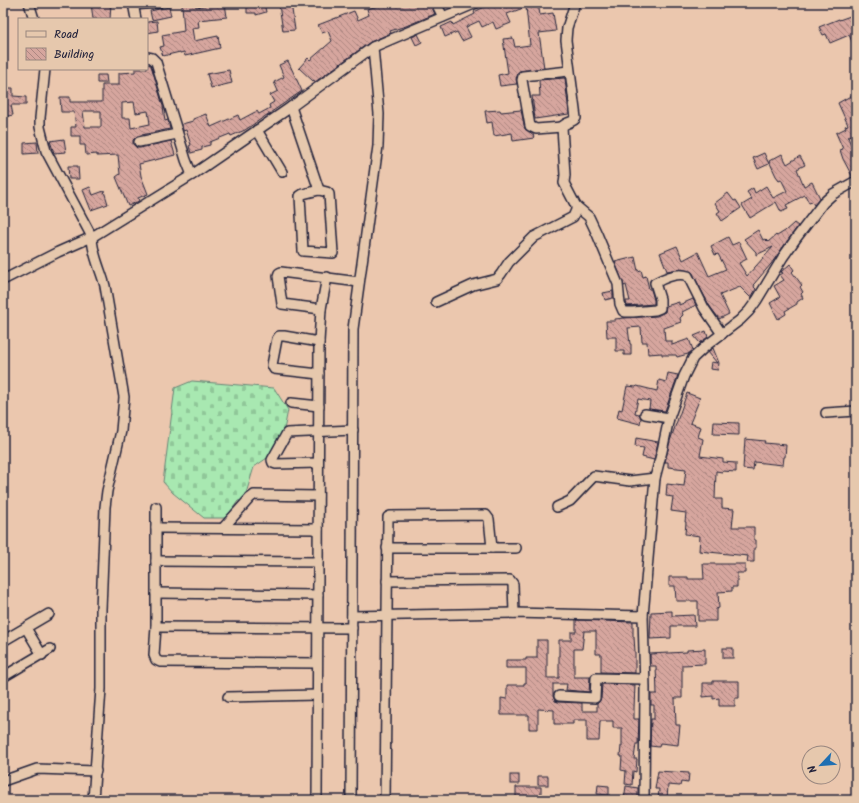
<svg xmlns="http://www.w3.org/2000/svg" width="859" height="803" viewBox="0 0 859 803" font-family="Kalam,sans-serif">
<defs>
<pattern id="cemetery-stones" width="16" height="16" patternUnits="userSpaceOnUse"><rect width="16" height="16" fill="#a8e8b1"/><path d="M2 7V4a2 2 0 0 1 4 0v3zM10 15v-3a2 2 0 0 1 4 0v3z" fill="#90c799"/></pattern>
<pattern id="building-back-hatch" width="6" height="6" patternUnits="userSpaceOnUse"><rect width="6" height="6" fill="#d6a69e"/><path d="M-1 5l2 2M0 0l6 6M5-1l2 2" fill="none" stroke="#ad8782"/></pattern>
</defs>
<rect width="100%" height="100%" fill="#ebc7ae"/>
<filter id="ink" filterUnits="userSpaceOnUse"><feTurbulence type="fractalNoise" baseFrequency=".025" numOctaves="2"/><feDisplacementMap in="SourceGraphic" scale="8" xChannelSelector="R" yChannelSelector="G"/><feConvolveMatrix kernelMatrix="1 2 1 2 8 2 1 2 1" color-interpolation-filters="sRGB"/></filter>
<g filter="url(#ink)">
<path fill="url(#cemetery-stones)" stroke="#658576" d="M192 381 274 388 288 410 284 430 270 456 254 467 244 500 238 501 226 518H204L173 493 163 482 175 388Z"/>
<g fill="url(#building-back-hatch)" stroke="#22223b" fill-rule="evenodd">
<path d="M91 3H111L110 19H93Z"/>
<path d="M195 3 196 7 225 3 227 17 198 20 199 27 192 28 194 41 218 36 220 48 185 56 184 52 180 53V52L163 56 160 47 164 46 162 35 184 31 182 5Z"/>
<path d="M247 3H264L266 12 256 15V13H247Z"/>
<path d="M291 3 295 30 283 31 279 5Z"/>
<path d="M377 3H430L435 14 406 26 390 31 391 33 370 42 315 82 314 80 313 81 299 68 308 58 310 60 332 41 328 31 322 33 318 25 354 11 358 20 369 15 367 9 378 6Z"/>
<path d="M493 3H538L540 15 553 13 556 31 539 33 544 68 519 71 516 79 517 84 500 86 498 75 508 73 503 39 513 38 515 47 530 45 526 7 507 14 511 23 496 29 493 22 482 27 479 21 466 27 471 37 462 41 457 32 445 37 441 27 452 22 453 25 475 14 474 12Z"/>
<path d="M169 7 171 16 152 20 150 11Z"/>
<path d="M856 14V50L849 35 830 43 826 34 823 35 819 27 839 19V20Z"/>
<path d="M157 21 158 31 147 33V22Z"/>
<path d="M418 34 422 42 416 45 412 37Z"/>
<path d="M288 61 302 91 245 130 231 136 230 134 210 142V145L202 147V150L191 153 189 146 191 145 186 130 183 131 182 124 193 121V119L206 114 211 127 238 115 240 120 257 111 259 114 270 108 269 105 274 102 270 95 278 91 274 82 284 77 279 65Z"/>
<path d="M147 64 151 65 163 106 165 121 168 120 170 129 137 136 133 140V144L137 148H140L171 141 175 155 139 164 141 176 148 194 138 198 139 201 128 206 116 177 120 174 118 155 97 156V154L86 155 85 145H80V136H71V127H76L74 112H61L60 97H70V102H102V85H119V73L135 72V69H147ZM134 102 136 113 148 111 150 124 131 128 130 118H122V103ZM83 111H101V127H85Z"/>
<path d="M229 70 232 83 211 88 207 74Z"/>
<path d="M97 75H106L107 83H97Z"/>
<path d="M565 78 569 114 535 119 532 96H540L539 80Z"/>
<path d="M3 88H13V96L26 97V105H11L13 115 3 117Z"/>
<path d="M856 93V133L848 137 856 159V175L852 176 843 159 840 150 843 149 836 133 846 128 845 126 848 125 838 103Z"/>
<path d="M500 110 501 112 521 110 525 129 533 134 534 138 513 141 512 133 494 136 492 122 487 123 485 111Z"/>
<path d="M64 139 66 152 54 153 50 141Z"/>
<path d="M37 142 38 153 24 154V143Z"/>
<path d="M764 153 769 164 758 169 753 158Z"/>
<path d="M782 154 787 164 800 156 805 165 797 169 804 186 812 182 820 198 814 205 812 202 809 203 805 195 786 205 788 209 781 212 776 202 750 218 742 205 752 199 747 192 753 188 755 193 766 186 773 198 787 191 781 179 779 180 776 176 769 161Z"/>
<path d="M68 166H78L79 179H69Z"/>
<path d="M90 187 93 195 104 191 108 204 91 210 83 190Z"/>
<path d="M728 193 734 201 736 200 741 208 722 221 717 213 720 211 715 203Z"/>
<path d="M794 223 798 226 771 264 754 284 755 285 754 287 756 289 751 298 740 287 720 295 729 314 719 319 709 305 692 272 680 269 667 271 660 253 677 246 683 260 698 252 709 276 726 269 718 254 715 255 711 246 728 237 732 245 739 242 747 259 739 263 747 276 773 247 756 255V252L744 239 758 230 763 240 765 239 768 242 776 235 777 236 785 231Z"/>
<path d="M635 257 638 271 641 270 643 277 646 276 649 289H651L654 300V304L627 306 626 302V301H630L626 285 624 286 615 262Z"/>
<path d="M790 264 794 270 792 272 802 285 800 287 803 292 801 294 803 298 797 302V304L785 311 786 314 778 319 770 303 780 297 774 286 784 280 780 275 783 273 781 272Z"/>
<path d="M613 291V298L605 300 603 293Z"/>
<path d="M693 299 696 305 682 312 683 315 680 318 681 322 664 328 665 341H672V345L689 339 693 350 688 354 677 357 676 355H662V353L648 354 647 342H642L641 327 628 328 630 344H631V355H624V351H616V337H607L606 321H615V319L624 318 657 316 665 312 666 306 679 302V305Z"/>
<path d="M706 331 708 337 700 343 694 336Z"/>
<path d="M713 348 719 363 718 370 710 369 711 362 717 363 708 352Z"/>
<path d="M668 373 678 375 665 411 649 409 650 401 638 399 635 413 639 414 641 418 640 424 617 418 619 409 622 410 627 386 636 387 637 386 657 391 659 380 666 382Z"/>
<path d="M687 393 700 398 690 423 701 427 698 437 703 439 700 456 723 459V462L736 463V472L722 471V472L716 471 715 499H722V508L734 509 732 527H754V540H756V548H754V562H747L748 556 699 551 700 536 685 534 686 522H685L686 513 671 511 673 497 666 496 667 484 684 486 686 469 668 467V462H665L670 441Z"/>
<path d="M714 422 739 423V435L713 434Z"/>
<path d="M636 438 658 442 654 460 642 457 644 448 635 447Z"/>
<path d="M745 439 765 441 764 443 786 445 785 457H784L783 465 754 462 753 470 743 469Z"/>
<path d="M703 564H745V573H737V587H732V591L718 592 719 608 716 609V621H698V601H676L675 586H669V577H688V579H704Z"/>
<path d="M672 611V616L694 615 695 626H671V638L650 639 651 612Z"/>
<path d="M576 620 633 622V637H634L635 652V673L601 672V654H596V631H584L582 649H574V677H590L589 692 566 690 567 684H553V696L555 701 558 702 582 703V711H597V704L601 699 602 684 635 685 634 708V719H639L638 744H636L634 759H637L636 772 633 771 632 785 625 784 626 771 621 770 622 756H620L621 746H622V728H613V721H600L599 741H587V720H573V724H554V710L538 709V729H529V715H501V698L507 699V685H524V683H526V668H506V660H526V658H537V640H547V678H559V640H571V632H576Z"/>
<rect x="723" y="648" width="10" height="10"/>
<path d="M705 649V664L682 665V698H675L676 725H680L678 745 660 743 659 747 650 746 651 719H654V705H651V694H657L656 666H650V654L687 652V650Z"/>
<path d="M713 681H739V698H735V706H719V698L713 699V696L703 697V683H713Z"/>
<path d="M658 771 689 773 688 783 681 782 680 786 668 785 667 800H658L659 789H655Z"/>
<rect x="510" y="775" width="9" height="9"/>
<rect x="538" y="776" width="10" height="9"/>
<path d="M598 785 609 786V795L597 794Z"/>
<path d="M626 786 638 788V800H624Z"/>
<path d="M516 787H541V800H533V798L516 797Z"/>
</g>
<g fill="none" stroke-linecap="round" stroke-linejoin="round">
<defs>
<g id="minor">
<path d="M29 3 34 19"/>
<path d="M133 3 136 19"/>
<path d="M436 3 443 17"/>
<path d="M133 5 158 3"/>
<path d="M147 57 152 58 156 62 186 160 192 175"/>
<path d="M45 69 40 118V127L46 151 92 237C92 254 101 270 105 286L124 397 121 431 107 491 105 507 101 609V689L93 800"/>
<path d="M291 107 319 190"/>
<path d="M562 127 536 129 530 126 522 80 523 76 569 71"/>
<path d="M257 130 282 172"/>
<path d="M139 142 177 134"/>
<path d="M319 190 327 192 329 194 333 253 303 251 300 196 303 194Z"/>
<path d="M576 206 589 217 597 234 618 284 620 304 623 311 625 312H633L655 310 660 308V299L655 283C664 278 678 272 688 276L704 308 722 334"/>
<path d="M3 280 58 252 92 237 192 175 291 107 373 47 476 3"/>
<path d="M436 302 473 285 497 279 501 274 509 262 534 237 573 217 576 210V206L564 183 565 175 562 127C565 122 573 123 576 118L566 40 567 28 575 3"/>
<path d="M321 309 282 304 278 276 279 273 281 272 359 282"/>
<path d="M319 374 274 369 272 365 277 339 279 336H284L319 342"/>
<path d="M291 403 319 406"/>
<path d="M826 413 856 411"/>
<path d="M645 414 669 418"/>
<path d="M318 463 276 464 273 463 272 460 287 433 353 430"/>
<path d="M156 507V627L154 655 156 660 160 662 317 663"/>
<path d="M557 507 570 501 594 476 630 481 655 478"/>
<path d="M156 528 318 529"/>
<path d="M223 528 250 498 254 495 318 496"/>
<path d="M387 548H516"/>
<path d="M156 561 318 562"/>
<path d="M387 581 510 580 513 584 514 613"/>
<path d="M156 593 318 595"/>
<path d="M352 616 514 613 643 616"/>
<path d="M156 627 352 628"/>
<path d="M26 628 42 655"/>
<path d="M3 641 49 614"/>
<path d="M3 677 50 649"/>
<path d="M559 696 595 698 596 678 644 679"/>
<path d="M228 697 317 695"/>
<path d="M3 781 37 769 96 771"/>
<path d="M317 800 319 342 321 309 327 277"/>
<path d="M351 800 353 329 378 146 379 114 373 47"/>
<path d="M385 800 388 517 390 516 486 515 489 519 492 548"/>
<path d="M644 800 645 688 643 616 655 478 662 451 669 418 684 376 693 358 707 345 740 320 749 311 757 300 783 257 797 237 823 203 833 194 856 181"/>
</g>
</defs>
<use href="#minor" stroke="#22223b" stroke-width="12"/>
<use href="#minor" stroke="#e6c8ad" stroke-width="9"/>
</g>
</g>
<rect width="859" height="803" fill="none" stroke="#e6c8ad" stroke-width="16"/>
<rect x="8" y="8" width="843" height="787" fill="none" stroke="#22223b" stroke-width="1.5" filter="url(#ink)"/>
<rect x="18" y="18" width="130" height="52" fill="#e6c8ad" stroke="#98867f"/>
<rect x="26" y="31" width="20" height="6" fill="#e6c8ad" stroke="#98867f"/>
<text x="54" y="38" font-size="12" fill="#22223b">Road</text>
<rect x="26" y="48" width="20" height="12" fill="url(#building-back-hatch)" stroke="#98867f"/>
<text x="54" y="58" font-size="12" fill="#22223b">Building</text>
<g transform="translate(821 765) rotate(244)"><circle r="19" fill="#e6c8ad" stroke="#98867f"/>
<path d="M0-3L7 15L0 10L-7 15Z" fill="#1f6fb2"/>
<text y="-6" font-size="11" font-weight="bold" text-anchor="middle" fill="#22223b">N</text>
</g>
</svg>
